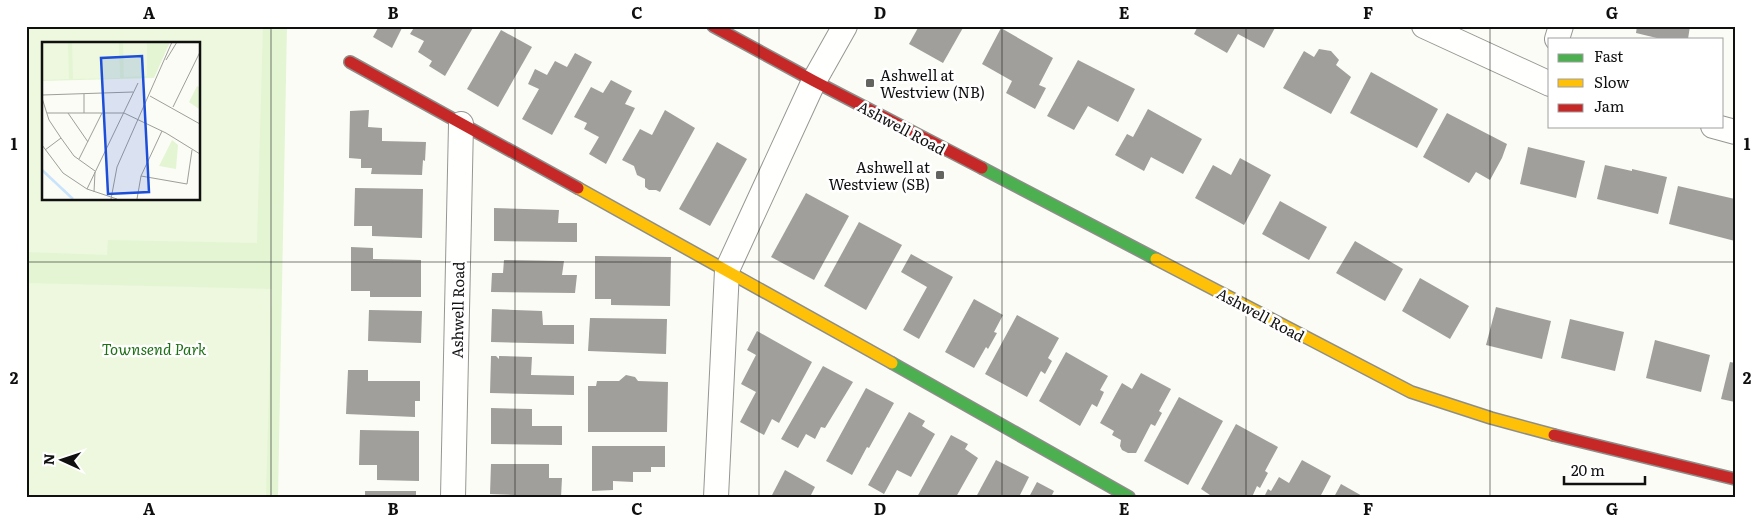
<svg xmlns="http://www.w3.org/2000/svg" width="1761" height="523" viewBox="0 0 1761 523" font-family="Literata,serif">
<rect width="100%" height="100%" fill="#fcfcf6"/>
<path fill="#e3f5d3" fill-rule="evenodd" d="M26 26H287L278 497H26ZM44 44H199V199H44Z"/>
<g fill="#edf8de" fill-rule="evenodd">
<path d="M26 26H263L257 243 108 240 107 255 26 252ZM44 44H199V199H44Z"/>
<path d="M26 283 272 289 266 497H26Z"/>
</g>
<g fill="#a09f9b">
<path d="M379 26H403L392 48 373 37Z"/>
<path d="M415 26H474L445 76 429 66 432 61 418 52 424 41 410 34Z"/>
<path d="M919 26H964L943 63 909 44Z"/>
<path d="M1198 26H1276L1264 48 1238 34 1227 53 1194 34Z"/>
<path d="M1637 26H1690L1688 39H1661L1636 33Z"/>
<path d="M1001 28 1053 58 1039 85 1046 88 1035 109 1006 93 1012 81 982 64Z"/>
<path d="M501 30 532 47 498 107 467 89Z"/>
<path d="M1319 49 1331 51 1339 60 1336 65 1351 77 1331 114 1283 88 1304 51 1314 57Z"/>
<path d="M575 53 592 62 552 135 522 119 539 89 528 84 535 69 547 75 555 61 567 67Z"/>
<path d="M1078 60 1135 89 1118 122 1088 106 1074 130 1047 116Z"/>
<path d="M1371 72 1438 109 1417 148 1350 113Z"/>
<path d="M611 80 632 91 625 104 635 108 606 164 589 154 599 137 584 129 587 123 574 117 591 87 603 93Z"/>
<path d="M1148 109 1202 139 1183 174 1151 157 1144 171 1115 155 1127 134 1133 137Z"/>
<path d="M369 110 368 127 382 128V141L426 142 425 161 423 160 422 175 371 174 372 168H361V159L349 158 350 111Z"/>
<path d="M665 110 695 128 660 192 656 190H649L645 187V179L637 175 634 166 622 160 640 129 652 135Z"/>
<path d="M1447 113 1507 144 1502 158 1490 180 1476 172 1469 183 1423 157Z"/>
<path d="M717 142 747 159 710 226 679 209Z"/>
<path d="M1528 147 1585 161 1576 198 1520 184Z"/>
<path d="M1240 158 1271 175 1244 225 1195 198 1213 165 1231 175Z"/>
<path d="M1605 165 1632 171V169L1667 177 1658 214 1597 199Z"/>
<path d="M1678 186 1735 199V241L1669 224Z"/>
<path d="M355 188 423 189 422 238 372 236V226H354Z"/>
<path d="M806 193 849 216 814 280 771 257Z"/>
<path d="M1280 201 1327 227 1309 260 1262 234Z"/>
<path d="M494 208 559 210 558 223H577V242L494 241Z"/>
<path d="M859 222 902 245 866 310 824 286Z"/>
<path d="M1355 241 1403 269 1385 301 1336 273Z"/>
<path d="M351 247 373 248V259L421 260V297H370V291H351Z"/>
<path d="M911 254 953 277 919 339 903 330 927 287 901 272Z"/>
<path d="M595 256 671 257 670 306 611 305V299H595Z"/>
<path d="M504 260 564 261 562 275H577L575 293 491 292 492 273H503Z"/>
<path d="M1420 278 1469 306 1450 339 1402 311Z"/>
<path d="M974 299 1003 315 994 332 997 333 988 349 986 347 974 368 945 352Z"/>
<path d="M1496 307 1551 321 1542 359 1486 345Z"/>
<path d="M492 309 542 311 543 325H574V344L491 342Z"/>
<path d="M369 310 422 311 421 343 368 341Z"/>
<path d="M1017 315 1059 338 1048 358 1052 361 1045 374 1041 371 1027 397 985 374Z"/>
<path d="M590 318 667 319 666 354 588 351Z"/>
<path d="M1570 319 1624 332 1615 371 1561 358Z"/>
<path d="M757 331 812 362 779 423 772 419 764 435 740 422 756 392 741 384 756 355 747 350Z"/>
<path d="M1655 340 1710 355 1701 392 1646 378Z"/>
<path d="M1066 352 1108 376 1100 390 1104 392 1097 407 1092 404 1080 426 1039 401Z"/>
<path d="M491 356H496L499 359V356L532 357 531 375 574 376V395L490 393Z"/>
<path d="M1730 362 1735 363V402L1721 399Z"/>
<path d="M823 366 853 382 825 428 821 427 815 439 806 434 798 448 781 439Z"/>
<path d="M348 370H368V381H420V401H415V417L346 414Z"/>
<path d="M1141 373 1171 389 1159 411 1162 413 1155 426 1151 424 1136 453H1128L1122 450 1120 446 1121 440 1112 435 1114 431 1100 423 1122 383 1132 389Z"/>
<path d="M626 375 635 377 638 381 668 382 667 432H588V386H596L597 381H619Z"/>
<path d="M866 388 894 403 869 448 867 447 852 475 826 461Z"/>
<path d="M1179 397 1223 421 1188 485 1144 461Z"/>
<path d="M491 408 532 409V426H562V445L491 444Z"/>
<path d="M909 412 925 421 922 426 935 434 911 477 897 470 884 494 868 485Z"/>
<path d="M1236 424 1278 447 1265 471 1268 473 1260 488 1257 486 1252 497H1213L1201 489Z"/>
<path d="M360 430 419 431V481L377 480V465H359Z"/>
<path d="M951 435 968 444 965 449 978 458 956 497H917Z"/>
<path d="M592 446H665V467H651V472H633V482L613 481V490L592 491Z"/>
<path d="M996 460 1029 477 1019 497H976Z"/>
<path d="M1302 460 1331 476 1320 497H1264L1268 489 1271 491 1279 477 1289 483Z"/>
<path d="M491 464H549V478H562L561 497 490 494Z"/>
<path d="M785 470 815 487 810 497H771Z"/>
<path d="M1037 482 1054 491 1051 497H1029Z"/>
<path d="M1341 484 1364 497H1334Z"/>
<rect x="365" y="491" width="51" height="6"/>
</g>
<g fill="none" stroke-linecap="round" stroke-linejoin="round">
<defs>
<g id="street">
<path d="M1424 26 1550 84"/>
<path d="M1557 39 1561 26"/>
<path d="M1713 126 1735 132"/>
<path d="M453 497 461 124"/>
<path d="M716 497 727 270 814 81 845 26"/>
</g>
<g id="fast">
<path d="M982 168 1156 259"/>
<path d="M892 363 1129 497"/>
</g>
<g id="slow">
<path d="M578 188 892 363"/>
<path d="M1156 259 1411 392 1491 418 1554 435"/>
</g>
<g id="jam">
<path d="M713 26 814 81 982 168"/>
<path d="M350 62 578 188"/>
<path d="M1554 435 1735 479"/>
</g>
</defs>
<use href="#street" stroke="#969694" stroke-width="26"/>
<use href="#fast" stroke="#8d8d8a" stroke-width="14"/>
<use href="#slow" stroke="#8d8d8a" stroke-width="14"/>
<use href="#jam" stroke="#8d8d8a" stroke-width="14"/>
<use href="#street" stroke="#fffffe" stroke-width="24"/>
<use href="#fast" stroke="#4caf50" stroke-width="11"/>
<use href="#slow" stroke="#ffc107" stroke-width="11"/>
<use href="#jam" stroke="#c62828" stroke-width="11"/>
</g>
<path fill="none" stroke="#101010" stroke-width="1" stroke-opacity="0.55" d="M271 26V497M515 26V497M759 26V497M1002 26V497M1246 26V497M1490 26V497M26 262H1735"/>
<g fill="#636360" stroke="#fff" stroke-width="2">
<rect x="865" y="78" width="10" height="10" rx="2.5"/>
<rect x="935" y="170" width="10" height="10" rx="2.5"/>
</g>
<g text-anchor="middle" dominant-baseline="central" stroke-width="5" stroke-linejoin="round" paint-order="stroke">
<g font-size="15" fill="#101010" stroke="#fff" text-anchor="start">
<text x="880" y="74">Ashwell at<tspan x="880" dy="17">Westview (NB)</tspan></text>
<text x="930" y="166" text-anchor="end">Ashwell at<tspan x="930" dy="17">Westview (SB)</tspan></text>
</g>
<g font-size="15" fill="#101010" stroke="#fff">
<text transform="translate(902 127) rotate(28)">Ashwell Road</text>
<text transform="translate(457 310) rotate(-89)">Ashwell Road</text>
<text transform="translate(1261 314) rotate(28)">Ashwell Road</text>
</g>
<g font-size="15" font-style="italic" fill="#1f7117" stroke="#fff">
<text x="154" y="348">Townsend Park</text>
</g>
</g>
<g transform="translate(42 42)">
<rect width="158" height="158" fill="#fcfcf6"/>
<path d="M0 0H128L112 36 0 39ZM155 44 157 45V67L147 60ZM130 98 136 103 134 127 117 124Z" fill="#e3f5d3"/>
<path d="M0 0H26L27 37 0 38ZM30 0H77L78 36 31 37ZM81 0H105V34L82 35Z" fill="#edf8de"/>
<path fill="none" stroke="#c8e3fb" stroke-width="2.5" d="M0 128 31 157"/>
<path fill="none" stroke="#9e9e9a" stroke-width="1" d="M124 18 135 0M42 52V71M0 53 91 50M108 54 158 82M0 56 7 78 19 96 32 114 53 129M131 65 158 10M5 71H82L124 91 158 112M26 71 46 100M0 103 21 131 45 147 75 157M3 108 19 96M37 117 60 71M99 134 145 142 150 108M45 147 96 41M52 150 53 130M69 157 75 125 130 0M95 157 99 134 120 89"/>
<path fill="#1d4ed8" fill-opacity="0.15" stroke="#1d4ed8" stroke-width="2.5" d="M100 14 107 150 66 152 59 16Z"/>
<rect width="158" height="158" fill="none" stroke="#101010" stroke-width="2.5"/>
</g>
<rect width="1761" height="523" fill="none" stroke="#ffffff" stroke-width="55"/>
<rect x="1548" y="38" width="175" height="90" fill="#ffffff" stroke="#9f9f9f"/>
<rect x="1558" y="54" width="25" height="8" fill="#4caf50" stroke="#9f9f9f"/>
<text x="1594" y="62" font-size="15" fill="#101010">Fast</text>
<rect x="1558" y="79" width="25" height="8" fill="#ffc107" stroke="#9f9f9f"/>
<text x="1594" y="88" font-size="15" fill="#101010">Slow</text>
<rect x="1558" y="104" width="25" height="8" fill="#c62828" stroke="#9f9f9f"/>
<text x="1594" y="112" font-size="15" fill="#101010">Jam</text>
<g transform="translate(62 460) rotate(273)" stroke="#ffffff" stroke-width="4" paint-order="stroke">
<path d="M0-4L9 19L0 12L-9 19Z" fill="#101010"/>
<text y="-8" font-size="14" font-weight="bold" text-anchor="middle" fill="#101010">N</text>
</g>
<path d="M1564 476v8h81v-8" fill="none" stroke="#101010" stroke-width="2.5"/>
<text x="1571" y="476" font-size="15" fill="#101010" stroke="#ffffff" stroke-width="4" paint-order="stroke">20 m</text>
<rect x="28" y="28" width="1706" height="468" fill="none" stroke="#101010" stroke-width="2"/>
<g font-size="16" text-anchor="middle" font-weight="bold" fill="#101010">
<text x="149" y="19">A</text>
<text x="393" y="19">B</text>
<text x="637" y="19">C</text>
<text x="880" y="19">D</text>
<text x="1124" y="19">E</text>
<text x="1368" y="19">F</text>
<text x="1612" y="19">G</text>
<text x="14" y="150">1</text>
<text x="1747" y="150">1</text>
<text x="14" y="384">2</text>
<text x="1747" y="384">2</text>
<text x="149" y="515">A</text>
<text x="393" y="515">B</text>
<text x="637" y="515">C</text>
<text x="880" y="515">D</text>
<text x="1124" y="515">E</text>
<text x="1368" y="515">F</text>
<text x="1612" y="515">G</text>
</g>
</svg>
